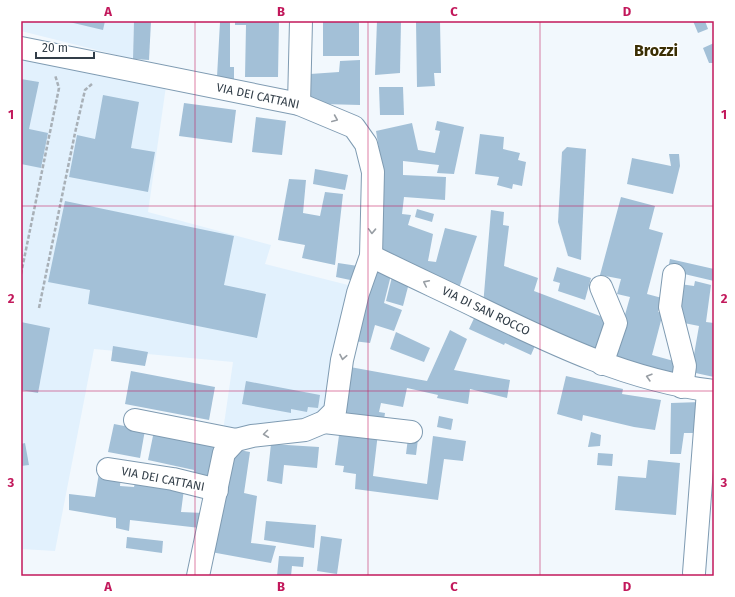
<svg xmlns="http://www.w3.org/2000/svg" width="735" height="597" viewBox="0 0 735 597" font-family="'Fira Sans',sans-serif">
<rect width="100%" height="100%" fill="#f2f8fd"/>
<g fill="#e2f1fd">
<path d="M21 21H134L133 59 21 31Z"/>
<path d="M21 40 168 72 148 212 271 245 265 264 352 286 325 414 311 423 223 431 233 362 94 349 55 551 21 549Z"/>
</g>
<g fill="#a3c0d7">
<path d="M65 21H105L103 30Z"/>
<path d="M134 21H151L149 60 133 59Z"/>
<path d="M235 21H279L278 77H245L246 25H235Z"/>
<rect x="323" y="21" width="36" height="35"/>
<path d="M377 21H401L400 73 375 75Z"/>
<path d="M416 21H440L441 73H434L435 86 417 87Z"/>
<path d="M693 21H705L708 29 698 33Z"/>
<path d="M220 22H230V67H234V79L217 77Z"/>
<path d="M714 43V63H709L703 48Z"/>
<path d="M360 60V105L323 104 309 100 310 74 339 72 340 61Z"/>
<path d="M21 79 39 82 29 129 48 133 41 168 21 164Z"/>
<path d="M379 87H403L404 115H380Z"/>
<path d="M103 95 139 102 131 148 155 152 148 192 69 177 77 135 95 139Z"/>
<path d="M184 103 236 110 232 143 179 136Z"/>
<path d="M256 117 286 121 282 155 252 152Z"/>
<path d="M437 121 464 127 454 174 437 173 439 165 403 161V175L446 177 445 200 404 197 402 214 411 215 408 225 433 234 428 261 436 262 445 228 477 236 458 291 380 250 381 162 376 131 412 123 418 150 435 153 440 131 435 130Z"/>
<path d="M480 134 504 137 503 149 520 153 518 160 526 162 522 186 513 184 512 189 497 185 499 177 475 174Z"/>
<path d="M567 147 586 149 581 260 568 256 558 222 562 152Z"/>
<path d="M669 154H679L680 166 673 194 627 184 632 158 671 166Z"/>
<path d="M315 169 348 175 345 190 313 184Z"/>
<path d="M289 179 306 180 303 213 320 216 325 192 343 194 335 265 302 258 305 245 278 240Z"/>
<path d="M621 197 655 206 649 229 663 233 647 294 662 298 658 312 663 313 652 355 681 363 676 382 612 361 630 297 617 294 621 279 600 275Z"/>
<path d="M65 201 234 236 224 285 266 294 257 338 88 304 90 290 48 282Z"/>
<path d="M417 209 434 214 432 222 415 217Z"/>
<path d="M491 210 504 212 503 225 509 226 504 266 538 278 534 291 608 319 596 353 483 306Z"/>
<path d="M670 259 714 269V281L680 273 682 267 669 264Z"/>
<path d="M338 263 358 266 355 281 336 277Z"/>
<path d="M557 267 591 278 585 300 558 291 560 283 553 281Z"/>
<path d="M374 268 391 275 384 303 402 310 394 331 375 325 370 343 353 341Z"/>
<path d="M392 277 409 283 403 306 386 301Z"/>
<path d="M695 281 711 285 706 322 714 323V377L691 372 699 326 674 321 680 284 694 286Z"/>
<path d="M476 314 537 341 531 355 505 343 504 345 469 329Z"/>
<path d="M21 322 50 328 38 393 21 390Z"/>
<path d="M450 330 467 339 454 370 510 380 507 398 470 389 468 404 437 398 438 395 407 388 403 407 381 403 379 412 385 413 383 426 342 421 350 367 427 381Z"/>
<path d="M396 332 430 348 424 362 390 349Z"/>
<path d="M113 346 148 352 145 366 111 361Z"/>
<path d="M131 371 215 387 209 420 125 404Z"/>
<path d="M566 376 623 389 622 394 661 400 655 430 634 427 583 415 582 421 557 414Z"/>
<path d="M246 381 320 395 318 408 308 407 307 412 291 409V413L242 404Z"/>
<path d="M701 402 698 433H684L681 454H670L671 403Z"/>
<path d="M439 416 453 419 451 430 437 427Z"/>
<path d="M114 424 145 430 140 458 108 452Z"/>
<path d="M340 428 378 433 373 476 427 484 433 436 466 441 463 461 444 459 438 500 355 489 356 474 343 472 344 466 335 465Z"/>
<path d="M154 431 220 445 212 482 192 478 194 470 148 460Z"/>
<path d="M591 432 601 435 600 446 588 447Z"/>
<path d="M408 438 418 439 416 455 406 454Z"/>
<path d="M25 443 29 465 21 466V444Z"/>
<path d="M271 444 319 447 317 468 284 465 282 484 267 481Z"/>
<path d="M239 450 250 452 244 493 257 496 251 543 276 546 271 563 211 552 228 457Z"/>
<path d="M598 453 613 454 612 466 597 465Z"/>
<path d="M648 460 680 463 676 515 615 510 618 476 646 478Z"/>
<path d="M99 473 121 475 120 486 134 487 136 479 184 489 181 512 203 513 200 528 130 520 129 531 116 528V518L69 510V494L95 497Z"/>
<path d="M266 521 316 525 314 548 264 540Z"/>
<path d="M321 536 342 539 337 574 317 571Z"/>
<path d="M127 537 163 541 162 553 126 548Z"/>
<path d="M279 556 304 557 303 567 292 566 291 576H277Z"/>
</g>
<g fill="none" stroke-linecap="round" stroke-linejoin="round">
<defs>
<g id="minor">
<path d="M21 48 299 104 354 127 366 144 373 172 371 256 358 293 342 360 335 411 324 422 305 430 252 436 236 440 224 453 198 576"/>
<path d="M299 104 301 21"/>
<path d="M371 256C405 273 440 289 475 306 551 343 629 381 714 391"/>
<path d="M674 275 670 307 685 366 682 387"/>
<path d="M601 287 616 323 602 364"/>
<path d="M135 420 236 440"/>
<path d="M324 422 411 432"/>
<path d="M108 469 173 479 217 490"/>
<path d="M694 573 708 391"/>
</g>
</defs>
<use href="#minor" stroke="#7f9bb2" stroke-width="24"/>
<g stroke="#a8b0b7" stroke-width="2.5" stroke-dasharray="4 2" stroke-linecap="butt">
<path d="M21 274 59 88 55 75"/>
<path d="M39 308 75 133 85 90 92 84"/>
</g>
<use href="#minor" stroke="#fff" stroke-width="22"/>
</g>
<defs><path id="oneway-chevron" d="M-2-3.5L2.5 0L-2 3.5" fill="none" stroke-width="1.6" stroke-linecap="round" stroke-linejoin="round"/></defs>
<g stroke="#989ea4">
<use href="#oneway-chevron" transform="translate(335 119) rotate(23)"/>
<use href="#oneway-chevron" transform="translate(372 231) rotate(92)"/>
<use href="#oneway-chevron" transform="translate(426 283) rotate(-154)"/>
<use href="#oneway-chevron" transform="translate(343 357) rotate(101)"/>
<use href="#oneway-chevron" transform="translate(649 377) rotate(-164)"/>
<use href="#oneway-chevron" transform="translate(266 434) rotate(173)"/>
</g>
<path fill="none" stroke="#c2185b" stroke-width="1" stroke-opacity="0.55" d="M195 21V576M368 21V576M540 21V576M21 206H714M21 391H714"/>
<g text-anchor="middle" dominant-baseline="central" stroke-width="3" stroke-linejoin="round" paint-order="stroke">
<g font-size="12" fill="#323e48" stroke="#fff">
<text transform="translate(258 96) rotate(12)">VIA DEI CATTANI</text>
<text transform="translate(486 311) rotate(26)">VIA DI SAN ROCCO</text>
<text transform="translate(163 479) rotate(11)">VIA DEI CATTANI</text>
</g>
<g font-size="16" font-weight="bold" fill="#3b2f04" stroke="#fff">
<text x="656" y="50">Brozzi</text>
</g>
</g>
<rect width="735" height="597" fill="none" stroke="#ffffff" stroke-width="44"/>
<path d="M36 52v6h58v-6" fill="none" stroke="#323e48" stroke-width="2"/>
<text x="42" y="52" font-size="12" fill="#323e48" stroke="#ffffff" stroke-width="3" paint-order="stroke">20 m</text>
<rect x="22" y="22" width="691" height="553" fill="none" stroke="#c2185b" stroke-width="1.5"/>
<g font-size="13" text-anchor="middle" font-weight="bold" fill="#c2185b">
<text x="108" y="16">A</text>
<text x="281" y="16">B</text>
<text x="454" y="16">C</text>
<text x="627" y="16">D</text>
<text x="11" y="119">1</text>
<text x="724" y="119">1</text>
<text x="11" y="303">2</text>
<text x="724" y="303">2</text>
<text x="11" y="487">3</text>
<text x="724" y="487">3</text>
<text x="108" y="591">A</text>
<text x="281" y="591">B</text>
<text x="454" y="591">C</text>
<text x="627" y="591">D</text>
</g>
</svg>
